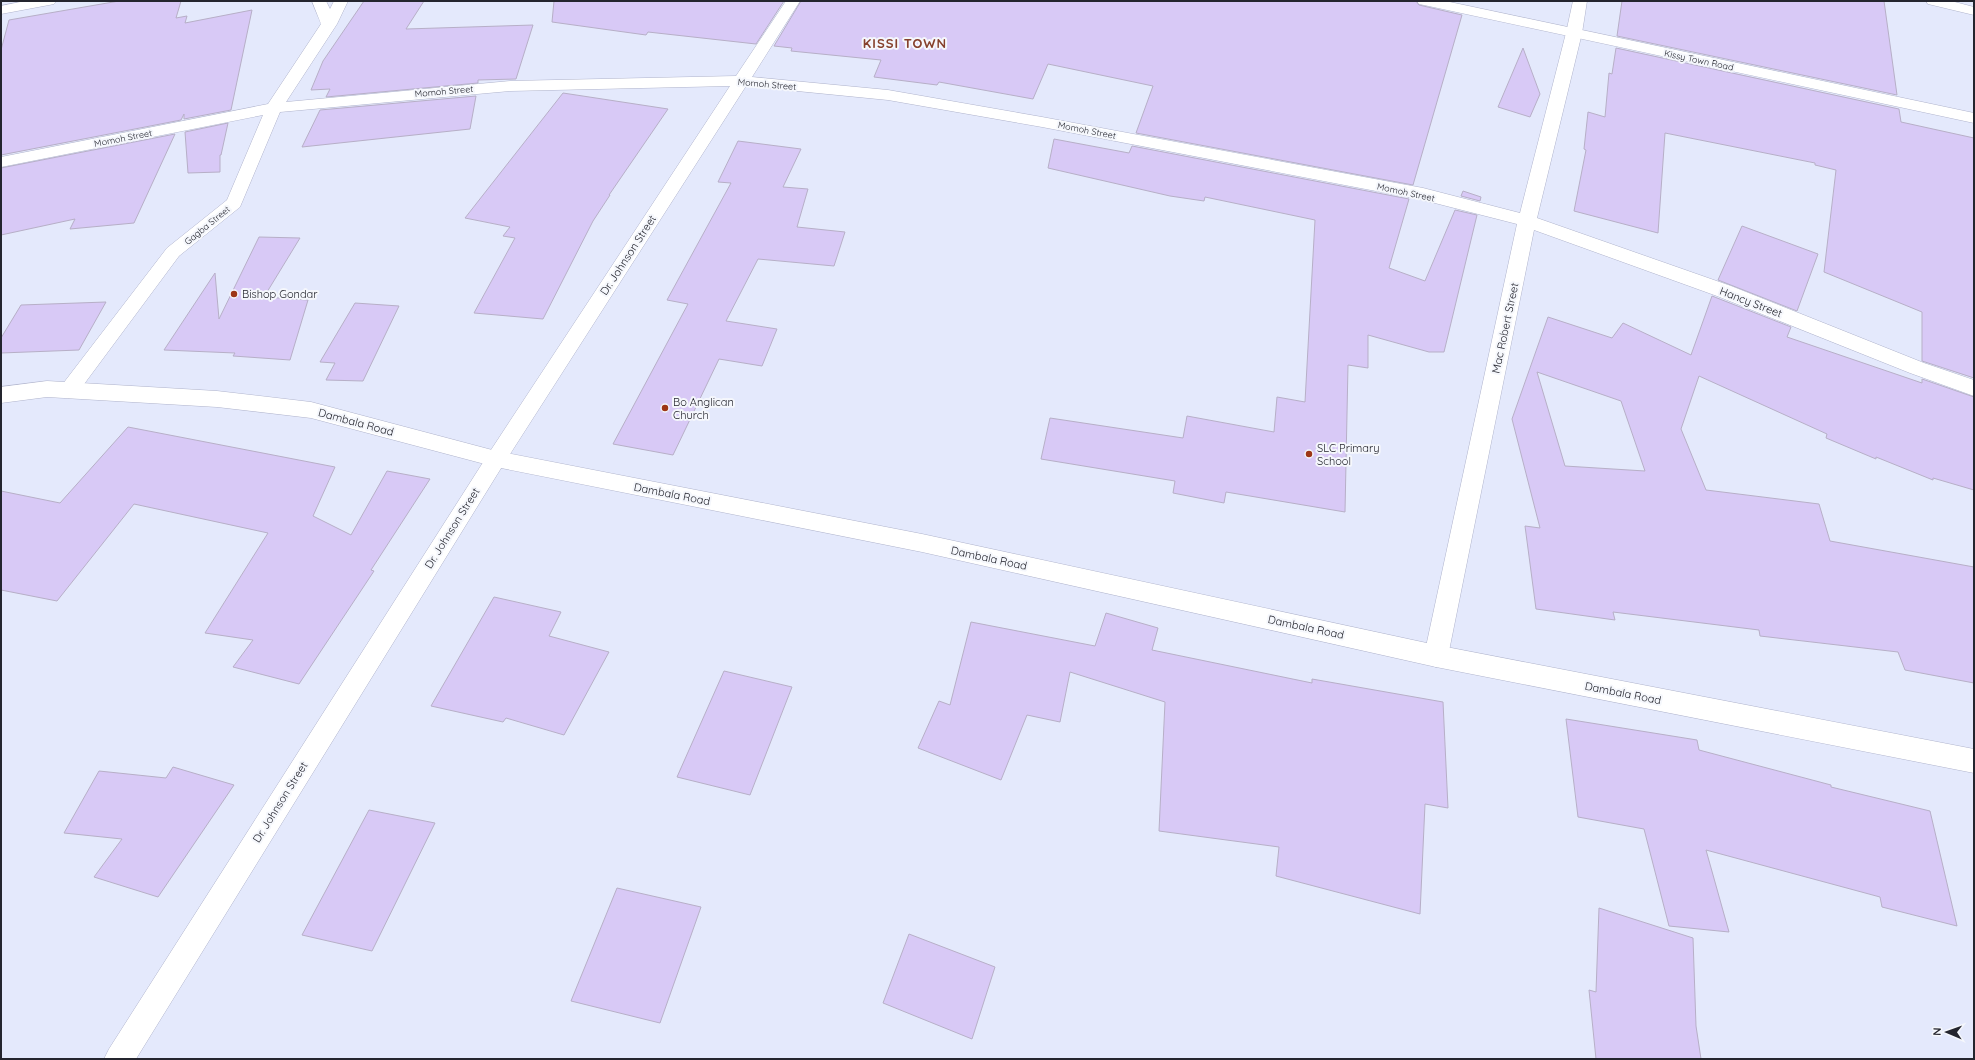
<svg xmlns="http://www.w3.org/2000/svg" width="1975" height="1060" viewBox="0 0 1975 1060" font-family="Quicksand,sans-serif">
<rect width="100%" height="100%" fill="#e4e9fc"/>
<g fill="#d8c9f6" stroke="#b7afc7" fill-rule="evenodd">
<path d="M119 1H181L176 18 187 16 185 23 252 10 231 110 184 119V114L181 120 1 155V50L9 20Z"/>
<path d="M364 1H424L406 29 533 25 516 79 478 80V83L326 97 330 89 311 90 323 61Z"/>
<path d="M554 1H784L756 44 648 32 646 35 552 22Z"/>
<path d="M801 1H1416L1419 5 1462 15 1413 185 1136 133 1153 86 1048 64 1033 99 939 82 937 85 874 77 881 60 791 51 792 48 774 46Z"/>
<path d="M1622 1H1884L1897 95 1617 36Z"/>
<path d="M1523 48 1540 94 1530 117 1498 107Z"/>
<path d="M1616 48 1899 109 1901 122 1974 138V378L1922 361V312L1824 272 1836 170 1815 165V163L1665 133 1658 233 1574 211 1586 150 1584 149 1588 112 1605 117 1609 73 1612 74Z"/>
<path d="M563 93 668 109 609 195H610L593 221 543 319 474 313 515 238 503 236 510 227 465 218Z"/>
<path d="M476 96 470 129 302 147 320 110Z"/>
<path d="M228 123 221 155H220V172L188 173 185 132Z"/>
<path d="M175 134 134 223 70 229 75 219 1 235V168Z"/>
<path d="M1054 139 1129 153 1132 146 1409 199 1389 268 1425 281 1455 210 1477 215 1444 352H1429L1368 335V368L1348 365 1345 512 1226 492 1224 503 1173 493 1175 481 1041 459 1050 418 1183 438 1187 416 1274 432 1277 397 1305 402 1315 220 1205 197 1204 201 1170 196 1048 168Z"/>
<path d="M738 141 801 149 783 187 808 189 797 227 845 232 834 266 758 259 726 321 777 329 762 366 719 359 673 455 613 444 688 304 667 300 731 183 718 182Z"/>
<path d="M1463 191 1481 197 1480 201 1461 196Z"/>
<path d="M1742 226 1818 254 1797 311 1718 280Z"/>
<path d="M259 237 300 238 264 297 308 300 290 360 233 356 235 353 164 350 215 273 219 319Z"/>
<path d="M1712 296 1791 327 1787 337 1922 383V379L1974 397V490L1933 478V480L1876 457V459L1826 438 1827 434 1699 376 1681 429 1706 490 1819 504 1830 541 1974 567V683L1905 670 1898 652 1760 636 1759 630 1613 612 1615 620 1536 609 1525 526 1540 528 1512 419 1548 317 1612 338 1623 323 1691 355ZM1537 372 1621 401 1645 471 1565 466Z"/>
<path d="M106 302 79 350 1 353V338L21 305Z"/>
<path d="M355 303 399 306 363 381 326 380 335 363 320 362Z"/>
<path d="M128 427 335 467 313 516 351 535 387 471 430 479 371 570 374 571 299 684 233 667 253 640 205 633 268 533 134 504 57 601 1 590V491L60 503Z"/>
<path d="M494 597 561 612 549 636 609 652 564 735 506 718 503 722 431 706Z"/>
<path d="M1106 613 1158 628 1152 650 1312 683V679L1443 702 1448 808 1425 804 1420 914 1276 876 1279 847 1159 831 1165 702 1070 672 1060 722 1027 715 1001 780 918 748 939 701 950 705 971 622 1095 646Z"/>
<path d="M724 671 792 687 750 795 677 777Z"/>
<path d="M1566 719 1697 740 1699 750 1831 785V787L1930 811 1957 926 1882 907 1880 897 1706 850 1729 932 1669 926 1644 829 1578 817Z"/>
<path d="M173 767 234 785 158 897 94 877 122 839 64 833 99 771 166 778Z"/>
<path d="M369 810 435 823 372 951 302 935Z"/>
<path d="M617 888 701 907 660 1023 571 1001Z"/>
<path d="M1599 908 1693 938 1696 1026 1701 1059H1596L1589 990 1596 992Z"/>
<path d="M909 934 995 967 972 1039 883 1003Z"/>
</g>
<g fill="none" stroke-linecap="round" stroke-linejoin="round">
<defs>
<g id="minor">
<path d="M25 1H56L54 4 49 5 1 14V6Z"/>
<path d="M312 1H326L330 9 334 1H348L337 24 286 102 510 81 736 76 786 1H800L752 77 888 90 1042 117 1423 188 1520 213 1566 33 1573 1H1587L1582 33 1537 218 1731 286 1924 363 1974 380V396L1910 373 1717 296 1534 230 1448 656 1444 664 1436 667 1428 664 1424 656 1517 224 1423 200 1042 127 888 100 746 86 503 465 136 1059H104L109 1049 489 453 730 86 510 91 280 112 240 207 179 256 76 395 69 398 62 395 59 390 62 385 167 248 227 200 263 115 1 167V157L268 104 321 24Z"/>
<path d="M1926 1H1951L1974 7V15L1928 4Z"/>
</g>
<g id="tertiary">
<path d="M1417 1H1445L1974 113V123L1424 5 1419 4Z"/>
<path d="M47 381 217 391 311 402 496 451 922 534 1436 645 1974 749V773L1436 667 922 552 496 467 311 418 217 407 47 397 1 403V387Z"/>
</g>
</defs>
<use href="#minor" stroke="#b0b4cc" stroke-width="1"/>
<use href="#tertiary" stroke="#b0b4cc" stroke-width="1"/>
<use href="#minor" fill="#fff" fill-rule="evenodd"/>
<use href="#tertiary" fill="#fff" fill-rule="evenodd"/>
</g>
<g fill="#9d3616" stroke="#f5f7fc" stroke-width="1.5">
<circle cx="234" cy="294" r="4"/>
<circle cx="665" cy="408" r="4"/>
<circle cx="1309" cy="454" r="4"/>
</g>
<g text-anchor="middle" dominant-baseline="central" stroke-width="4" stroke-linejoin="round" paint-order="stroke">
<g font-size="9" fill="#24252e" stroke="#f5f7fc">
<text transform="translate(1699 60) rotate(12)">Kissy Town Road</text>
<text transform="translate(767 84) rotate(5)">Momoh Street</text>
<text transform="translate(444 91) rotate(-5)">Momoh Street</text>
<text transform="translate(1087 130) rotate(11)">Momoh Street</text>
<text transform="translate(123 138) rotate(-11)">Momoh Street</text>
<text transform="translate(1406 192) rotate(12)">Momoh Street</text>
<text transform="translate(207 225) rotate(-39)">Gagba Street</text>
</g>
<g font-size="11" fill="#24252e" stroke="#f5f7fc">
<text transform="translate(628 255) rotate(-57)">Dr. Johnson Street</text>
<text transform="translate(1751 302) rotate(21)">Hancy Street</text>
<text transform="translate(1505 328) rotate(-78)">Mac Robert Street</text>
<text transform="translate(356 422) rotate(15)">Dambala Road</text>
<text transform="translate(672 494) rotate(11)">Dambala Road</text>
<text transform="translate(452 528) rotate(-58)">Dr. Johnson Street</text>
<text transform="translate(989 558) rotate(12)">Dambala Road</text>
<text transform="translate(1306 627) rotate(12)">Dambala Road</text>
<text transform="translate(1623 693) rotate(11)">Dambala Road</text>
<text transform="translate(280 802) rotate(-58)">Dr. Johnson Street</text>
</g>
<g font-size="11" fill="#24252e" stroke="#f5f7fc" text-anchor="start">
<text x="242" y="294">Bishop Gondar</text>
<text x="673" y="402">Bo Anglican<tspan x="673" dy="13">Church</tspan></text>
<text x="1317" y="448">SLC Primary<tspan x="1317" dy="13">School</tspan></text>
</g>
<g font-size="13" font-weight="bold" letter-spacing="1" fill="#86412d" stroke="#f5f7fc">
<text x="905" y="43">KISSI TOWN</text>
</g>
</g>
<rect width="1975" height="1060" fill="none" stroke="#24252e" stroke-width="4"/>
<g transform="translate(1947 1032) rotate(272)" stroke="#f5f7fc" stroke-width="3" paint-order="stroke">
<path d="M0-3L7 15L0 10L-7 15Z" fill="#24252e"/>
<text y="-6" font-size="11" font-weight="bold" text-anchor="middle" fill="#24252e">N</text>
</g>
</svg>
